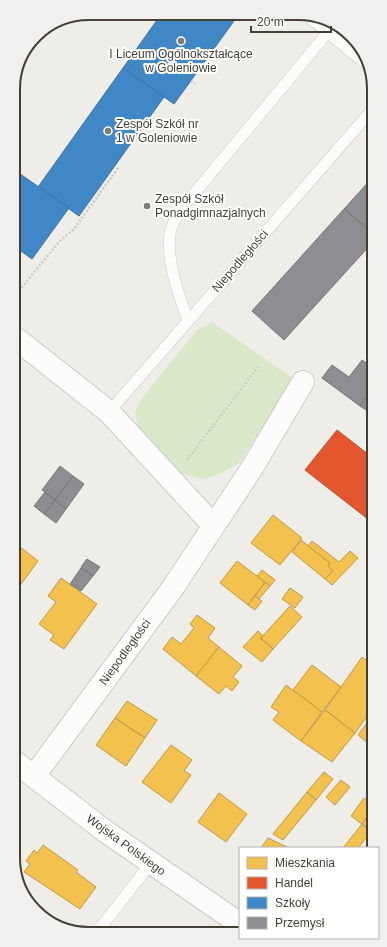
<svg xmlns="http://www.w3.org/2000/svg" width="387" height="947" viewBox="0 0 387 947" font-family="Helvetica,sans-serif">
<rect width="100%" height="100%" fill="#eeede8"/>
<path fill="#d8e8c9" d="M212 322 295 380 238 464 215 476 203 479 178 473 138 428 135 412 141 399 197 330Z"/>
<g fill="#f2c14e" stroke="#be9a46">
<path d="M273 515 302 538 280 565 251 543Z"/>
<path d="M301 540 330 563 328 566 333 571 325 579 292 552Z"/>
<path d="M312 541 339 562 350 551 358 558 332 585 325 579 333 571 328 566 330 563 308 546Z"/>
<path d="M15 543 38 561 16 591 15 590Z"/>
<path d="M237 561 265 582 248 605 220 583Z"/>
<path d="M262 570 275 580 270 586 257 576Z"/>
<path d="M61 578 97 604 64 649 50 640 54 635 39 624 56 602 48 596Z"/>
<path d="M265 582 270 586 259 599 255 596Z"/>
<path d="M290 588 303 597 295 608 282 599Z"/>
<path d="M255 596 262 601 255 610 248 605Z"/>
<path d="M290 606 302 617 273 649 261 638Z"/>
<path d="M197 615 215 628 208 638 219 647 196 676 163 649 172 637 181 644 194 628 190 624Z"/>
<path d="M258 631 263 636 260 638 273 649 262 662 243 647Z"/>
<path d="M219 647 242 666 233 677 239 682 232 691 226 686 219 694 196 676Z"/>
<path d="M362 657 373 665V708L355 733 325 710Z"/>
<path d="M312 665 341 687 322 712 293 690Z"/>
<path d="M286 685 322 712 301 741 273 720 279 712 271 707Z"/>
<path d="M127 701 157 720 145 738 115 718Z"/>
<path d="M325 710 355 733 332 762 301 741Z"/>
<path d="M373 715 374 748 358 735Z"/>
<path d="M115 718 145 738 126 766 96 745Z"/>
<path d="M171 745 192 760 184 771 191 775 171 803 142 782Z"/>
<path d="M324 772 333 779 316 800 307 792Z"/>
<path d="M341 780 350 787 335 805 326 797Z"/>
<path d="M307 792 316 800 283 840 273 834Z"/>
<path d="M219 793 247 814 226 842 198 822Z"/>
<path d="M364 798 374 804V807L362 824 351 816Z"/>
<path d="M368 816 374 821V834L362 824Z"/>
<path d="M362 824 371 832 358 848H343Z"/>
<path d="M268 838 289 848H261Z"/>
<path d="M43 845 78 870 76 872 96 887 80 909 24 872 30 864 26 861 34 850 37 853Z"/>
</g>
<path fill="#e4572e" stroke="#b45030" d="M337 430 373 458V523L305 470Z"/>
<g fill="#3f88c5" stroke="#40729a">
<path d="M162 13 239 14 174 104 123 68Z"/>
<path d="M123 68 164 97 79 216 38 187Z"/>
<path d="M13 169 69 208 32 259 14 246Z"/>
</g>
<g fill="#8d8d92" stroke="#777676">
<path d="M372 178V233L344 209Z"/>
<path d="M344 209 372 233V243L284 340 252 311Z"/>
<path d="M362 360 372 367V388L360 406 322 378 332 365 349 377Z"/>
<path d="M372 388V414L360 406Z"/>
<path d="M60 466 73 476 55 500 42 490Z"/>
<path d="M73 476 84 484 66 509 55 500Z"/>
<path d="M45 492 55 500 44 514 34 506Z"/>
<path d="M55 500 66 509 56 523 44 514Z"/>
<path d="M87 559 100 567 93 576 81 567Z"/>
<path d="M81 568 93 576 81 591 70 584Z"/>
</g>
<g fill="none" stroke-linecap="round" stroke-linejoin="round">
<defs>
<g id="service">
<path d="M305 14 370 67"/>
<path d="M188 321C179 296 166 260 170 234 171 227 175 220 178 213L328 32"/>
<path d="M109 412 372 110"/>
<path d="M97 932 151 863"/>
</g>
<g id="minor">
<path d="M14 337 109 412 213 525"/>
<path d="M34 776 172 589 252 468 303 382"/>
</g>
<path id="tertiary" d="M15 762 105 831 240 924"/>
</defs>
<use href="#service" stroke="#cccbc5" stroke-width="12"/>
<use href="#minor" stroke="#cccbc5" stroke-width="24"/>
<use href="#tertiary" stroke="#cccbc5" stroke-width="24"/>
<g stroke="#cccbc7" stroke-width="2.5" stroke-dasharray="2 2" stroke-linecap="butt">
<path d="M191 81 195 84"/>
<path d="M14 278 17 280"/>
<path d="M14 297 59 242 74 229 118 168"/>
<path d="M187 460 258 367"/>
</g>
<use href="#service" stroke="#fcfcfc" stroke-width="11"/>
<use href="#minor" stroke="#fcfcfc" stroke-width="22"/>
<use href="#tertiary" stroke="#fcfcfc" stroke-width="22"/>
</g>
<g fill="#7f7c74" stroke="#fff" stroke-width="1.5">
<circle cx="181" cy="41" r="4"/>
<circle cx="108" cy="131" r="4"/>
<circle cx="147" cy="206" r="4"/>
</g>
<g text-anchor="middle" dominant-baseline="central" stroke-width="4" stroke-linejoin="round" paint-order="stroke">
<g font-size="12" fill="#433f35" stroke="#fff" text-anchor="start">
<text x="181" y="54" text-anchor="middle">I Liceum Ogólnokształcące<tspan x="181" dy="14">w Goleniowie</tspan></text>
<text x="116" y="124">Zespół Szkół nr<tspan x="116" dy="14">1 w Goleniowie</tspan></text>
<text x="155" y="199">Zespół Szkół<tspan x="155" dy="14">Ponadgimnazjalnych</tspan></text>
</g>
<g font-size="12" fill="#433f35" stroke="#fff">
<text transform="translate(240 261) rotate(-49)">Niepodległości</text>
<text transform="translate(125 652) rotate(-54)">Niepodległości</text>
<text transform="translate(126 845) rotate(36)">Wojska Polskiego</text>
</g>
</g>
<path d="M0 0H387V947H0ZM89 20H298A69 69 0 0 1 367 89V858A69 69 0 0 1 298 927H89A69 69 0 0 1 20 858V89A69 69 0 0 1 89 20Z" fill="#f0f0ef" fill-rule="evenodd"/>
<path fill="none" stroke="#433f35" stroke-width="2" d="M89 20H298A69 69 0 0 1 367 89V858A69 69 0 0 1 298 927H89A69 69 0 0 1 20 858V89A69 69 0 0 1 89 20Z"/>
<rect x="239" y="847" width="140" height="92" fill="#ffffff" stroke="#b4b2ae"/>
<rect x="247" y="857" width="20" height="12" fill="#f2c14e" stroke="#b4b2ae"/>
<text x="275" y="867" font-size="12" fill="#433f35">Mieszkania</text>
<rect x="247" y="877" width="20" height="12" fill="#e4572e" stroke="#b4b2ae"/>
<text x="275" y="887" font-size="12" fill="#433f35">Handel</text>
<rect x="247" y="897" width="20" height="12" fill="#3f88c5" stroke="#b4b2ae"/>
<text x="275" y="907" font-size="12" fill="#433f35">Szkoły</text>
<rect x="247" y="917" width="20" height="12" fill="#8d8d92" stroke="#b4b2ae"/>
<text x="275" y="927" font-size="12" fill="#433f35">Przemysł</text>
<path d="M251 26v6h80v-6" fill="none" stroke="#433f35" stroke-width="2"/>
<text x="257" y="26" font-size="12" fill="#433f35" stroke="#ffffff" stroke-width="3" paint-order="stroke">20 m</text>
</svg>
